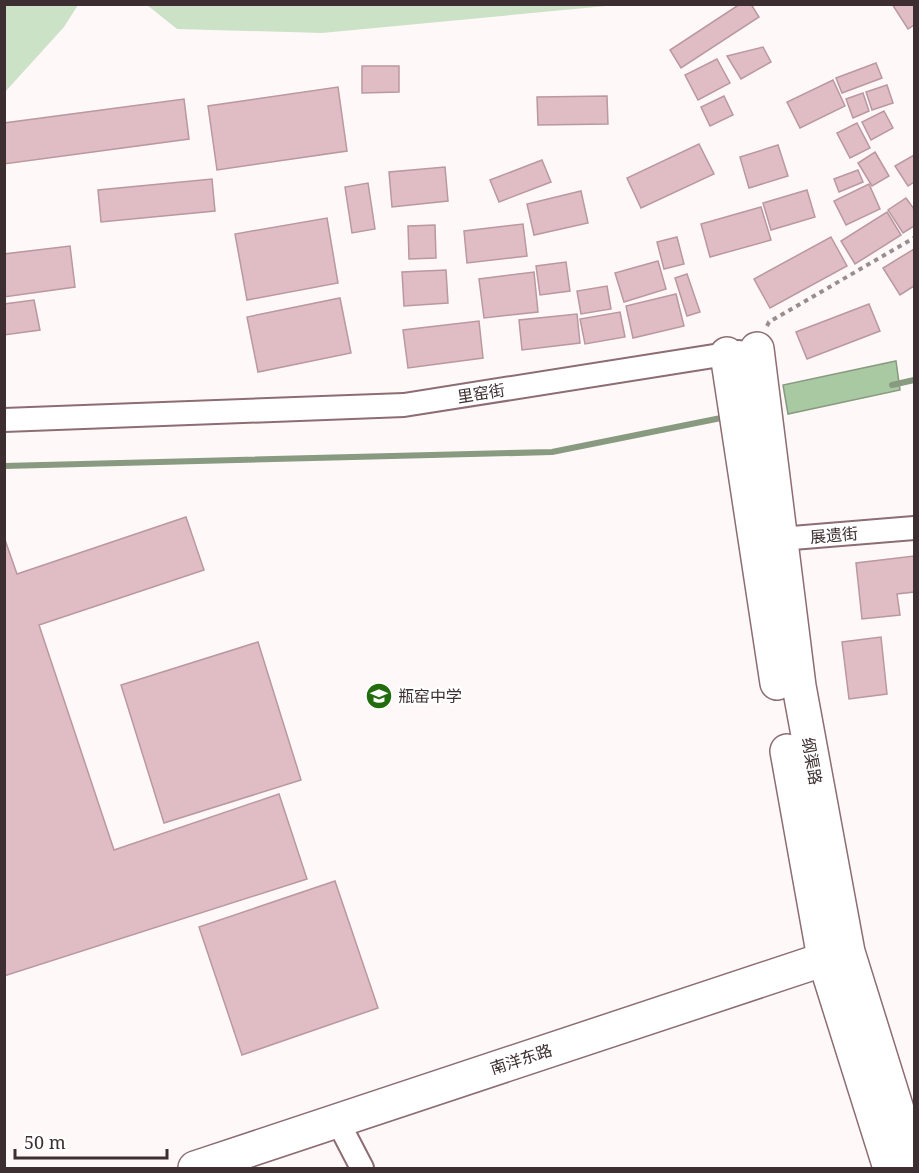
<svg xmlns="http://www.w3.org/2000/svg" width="919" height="1173" viewBox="0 0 919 1173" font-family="'Noto Serif','Noto Sans SC',serif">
<rect width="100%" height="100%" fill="#fff8f9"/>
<g fill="#cce2c7">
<path d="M5 4 78 5 64 27 5 92Z"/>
<path d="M147 5H617L322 33 177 29Z"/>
</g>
<path fill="#a8c9a1" stroke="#889a7f" stroke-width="1.5" d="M896 361 900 390 788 414 783 385Z"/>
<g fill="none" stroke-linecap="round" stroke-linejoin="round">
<g stroke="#889a7f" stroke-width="6">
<path d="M892 385 914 380"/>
<path d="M4 466 552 452 726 417"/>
</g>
</g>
<g fill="#e0bdc4" stroke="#ba989f" stroke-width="1.5">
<path d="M740 4H751L759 17 681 68 670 50Z"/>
<path d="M892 4H914V25L908 29Z"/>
<path d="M763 47 771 62 741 79 727 56Z"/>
<path d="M717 59 730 83 698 100 685 75Z"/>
<path d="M876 63 882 78 842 93 836 78Z"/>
<path d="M362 66H399V92L362 93Z"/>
<path d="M833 80 845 106 800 128 787 102Z"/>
<path d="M887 85 893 103 872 110 866 92Z"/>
<path d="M338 87 347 151 217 170 208 106Z"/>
<path d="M863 93 869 111 853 118 846 99Z"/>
<path d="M607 96 608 124 538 125 537 97Z"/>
<path d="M724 96 733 115 710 126 701 107Z"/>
<path d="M184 99 189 139 4 164V123Z"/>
<path d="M884 111 893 128 871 140 862 122Z"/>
<path d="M857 123 870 148 850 158 837 133Z"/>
<path d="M699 144 714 174 641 208 627 178Z"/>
<path d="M778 145 788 176 749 188 740 157Z"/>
<path d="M875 152 889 176 872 186 858 163Z"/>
<path d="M914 155V182L908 186 895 166Z"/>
<path d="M542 160 551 182 499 202 490 180Z"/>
<path d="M445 167 448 201 392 207 389 172Z"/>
<path d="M858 170 863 182 839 192 834 179Z"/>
<path d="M212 179 215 211 101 222 98 190Z"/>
<path d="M368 183 375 229 352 233 345 187Z"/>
<path d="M869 184 880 209 846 225 834 201Z"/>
<path d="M807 190 815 217 771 230 763 203Z"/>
<path d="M581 191 588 223 534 235 527 204Z"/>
<path d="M906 198 914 209V226L903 233 888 210Z"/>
<path d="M761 207 771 240 710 257 701 224Z"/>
<path d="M887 212 901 235 855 264 841 241Z"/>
<path d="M327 218 338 283 247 300 235 234Z"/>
<path d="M523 224 527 256 467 263 464 231Z"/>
<path d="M435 225 436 258 409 259 408 226Z"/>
<path d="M677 237 684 264 664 269 657 242Z"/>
<path d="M831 237 847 266 770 308 754 279Z"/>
<path d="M70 246 75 287 4 297V254Z"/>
<path d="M914 249V286L900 295 883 268Z"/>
<path d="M658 261 666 289 624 302 615 273Z"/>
<path d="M566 262 570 291 540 295 536 266Z"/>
<path d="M446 270 448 303 404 306 402 272Z"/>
<path d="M534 272 538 312 484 318 479 279Z"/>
<path d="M687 274 700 312 687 316 675 278Z"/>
<path d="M607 286 611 309 581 314 577 291Z"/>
<path d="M676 294 684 326 633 338 626 306Z"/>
<path d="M340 298 351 353 258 372 247 317Z"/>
<path d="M34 300 40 330 4 335V304Z"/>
<path d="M869 304 880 331 807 359 796 332Z"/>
<path d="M620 312 625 337 585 344 580 319Z"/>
<path d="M577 314 580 343 522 350 519 320Z"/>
<path d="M479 321 483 358 408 368 403 330Z"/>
<path d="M186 517 204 570 39 625 114 850 279 794 307 879 4 976V537L17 574Z"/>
<path d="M914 556V592L897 594 900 615 862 619 856 563Z"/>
<path d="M881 637 887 694 849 699 842 642Z"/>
<path d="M258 642 301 780 164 823 121 685Z"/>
<path d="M335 881 378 1008 242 1055 199 927Z"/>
</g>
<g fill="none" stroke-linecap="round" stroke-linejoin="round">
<defs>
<g id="street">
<path d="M4 420 404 405 739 352"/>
<path d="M768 540 914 528"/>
<path d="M337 1120 362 1168"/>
</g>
<g id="secondary">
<path d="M757 349 799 686 848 952 914 1164"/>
<path d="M727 354 777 683"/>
<path d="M787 751 824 958 890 1168"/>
<path d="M195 1168 846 952"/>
</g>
</defs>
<use href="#street" stroke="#8c6d73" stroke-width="26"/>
<use href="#secondary" stroke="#8c6d73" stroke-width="36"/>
<path stroke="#988e90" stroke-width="4" stroke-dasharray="4.5 4.5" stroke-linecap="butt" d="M767 326 769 322 914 238"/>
<use href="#street" stroke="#fff" stroke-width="22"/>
<use href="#secondary" stroke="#fff" stroke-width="33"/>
</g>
<defs>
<symbol id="school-disc" viewBox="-11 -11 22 22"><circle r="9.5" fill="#216c0c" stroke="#fff"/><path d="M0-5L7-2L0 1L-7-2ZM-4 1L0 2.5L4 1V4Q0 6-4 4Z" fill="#fff"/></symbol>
</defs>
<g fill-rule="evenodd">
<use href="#school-disc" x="364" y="681" width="30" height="30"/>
</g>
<g text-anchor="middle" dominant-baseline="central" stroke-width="4.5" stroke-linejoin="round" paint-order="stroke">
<g font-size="16" fill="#3c2e31" stroke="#fff">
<text transform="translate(481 393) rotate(-9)">里窑街</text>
<text transform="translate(834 535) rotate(-5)">展遗街</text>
<text transform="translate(812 761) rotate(80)">纲渠路</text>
<text transform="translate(521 1059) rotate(-18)">南洋东路</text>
</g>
<g font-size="16" fill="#3c2e31" stroke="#fff" text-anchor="start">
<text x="398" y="696">瓶窑中学</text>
</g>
</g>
<rect width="919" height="1173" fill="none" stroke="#3c2e31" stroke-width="12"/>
<path d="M15 1149v9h152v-9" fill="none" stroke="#3c2e31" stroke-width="3"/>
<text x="24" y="1149" font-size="18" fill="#3c2e31" stroke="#ffffff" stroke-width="4.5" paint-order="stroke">50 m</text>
</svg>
